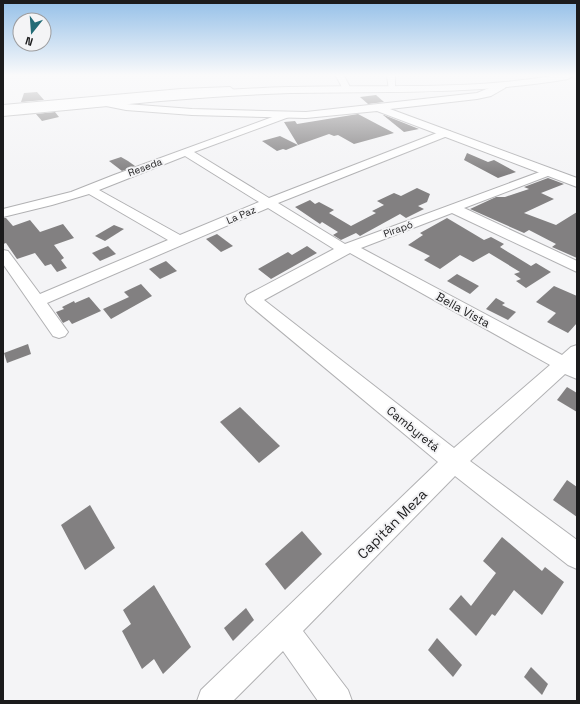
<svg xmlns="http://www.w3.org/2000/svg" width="580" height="704" viewBox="0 0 580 704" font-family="'Space Grotesk',sans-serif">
<rect width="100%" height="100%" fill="#f4f4f6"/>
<g fill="#828081">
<path d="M37 92 44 100 21 102 24 93Z"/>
<path d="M376 95 384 102 368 104 360 97Z"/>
<path d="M55 112 59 117 42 121 36 114Z"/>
<path d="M358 114 394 133 354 144 338 135 334 136 329 134 298 145 284 122 295 121 297 124Z"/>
<path d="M383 115H384L419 129 404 132Z"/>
<path d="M280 136 298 145 286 150 283 149 277 151 262 141Z"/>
<path d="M467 153 488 162 494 160 516 172 498 178 464 160Z"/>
<path d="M121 157 128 161 135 166 122 171 109 161Z"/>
<path d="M548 178 564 184 541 193 554 199 524 213 556 225 577 212V258L552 247 556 244 529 230 524 233 470 209 496 197H505L529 189 524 187Z"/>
<path d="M417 188 430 194 427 202 418 206 424 209 406 218 400 214 360 236 356 233 341 240 333 235 338 232 322 222 320 224 295 207 310 200 315 204 319 202 334 210 329 213 351 226 376 213 372 211 384 205 377 201 394 193 401 196Z"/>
<path d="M3 218H6L13 226 30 220 40 232 63 224 74 238 54 245 64 258 61 260 67 268 57 272 51 264 45 266 35 253 17 259 6 243 3 244Z"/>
<path d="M447 218 484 240 491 237 504 244 500 247 531 266 536 263 551 272 526 288 516 281 521 279 514 274 520 272 489 253 473 262 460 255 440 269 424 260 430 256 408 245 423 235 420 233Z"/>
<path d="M114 225 124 229 105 241 95 236Z"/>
<path d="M217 234 233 246 221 252 206 239Z"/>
<path d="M108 246 116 254 100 261 92 253Z"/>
<path d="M307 246 317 253 271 279 258 269 288 252 292 255Z"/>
<path d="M166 261 177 271 160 279 149 269Z"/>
<path d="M457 274 479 286 470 294 447 281Z"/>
<path d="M141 284 152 296 111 319 103 309 129 297 124 292Z"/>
<path d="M554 286 577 296V323L568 333 547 322 556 313 536 302Z"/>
<path d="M89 297 101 311 72 324 69 320 63 323 56 312 64 309 62 307 74 301 75 303Z"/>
<path d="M496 298 505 303 502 305 516 312 508 320 486 309Z"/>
<path d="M28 344 31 354 7 363 4 353Z"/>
<path d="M567 387 577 393V412L557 400Z"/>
<path d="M240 407 280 446 259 463 220 422Z"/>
<path d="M567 480 577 487V517L553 500Z"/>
<path d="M90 505 115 548 85 570 61 525Z"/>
<path d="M302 531 322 554 285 590 265 564Z"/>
<path d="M502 537 542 571 545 567 564 582 542 615 514 590 495 616 492 614 476 636 449 609 461 595 471 606 496 573 483 561Z"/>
<path d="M154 585 191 647 163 674 154 659 142 669 122 631 131 624 123 610Z"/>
<path d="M246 608 254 620 233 641 224 628Z"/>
<path d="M437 638 462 665 453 677 428 650Z"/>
<path d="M531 667 548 684 542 695 524 677Z"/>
</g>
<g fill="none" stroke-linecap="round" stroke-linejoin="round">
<defs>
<g id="minor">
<path d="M336 76H344L351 89 350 91H344Z"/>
<path d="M387 76H395V90H389Z"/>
<path d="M230 87 234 90 233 92 181 95 3 111V105L181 89Z"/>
<path d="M286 112 291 115 289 117 194 152 269 198 442 131H450L451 133 450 135 278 203 345 244 545 170H553L555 172 553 174 464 208 577 261V272L452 213 361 248 562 355 571 347 577 345V379L565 374 470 461 577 540V569L568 565 455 476 303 631 348 690 352 701H318L283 651 233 701H197L201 690 438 462 247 303 245 299 247 295 334 249 268 208 47 303 68 332 65 336 59 338 53 336 3 264V250L8 251 40 294 168 240 89 194 52 205 3 217V209L71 192 114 175ZM185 156 259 202 180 235 99 190ZM350 253 550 365 454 448 264 300Z"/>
</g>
<path id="major" d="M501 83 506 86 505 88 491 96 477 99 390 109 577 178V187L377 111 306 118 192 115 126 110 101 105 99 103 105 100 126 104 192 109 306 112 477 93Z"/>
<path id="highway" d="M551 76H573L568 79C476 95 383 91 290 93 194 96 98 107 3 116V110C98 100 193 90 289 87 376 84 464 91 551 76Z"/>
</defs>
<use href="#minor" stroke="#b1b1b3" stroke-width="2"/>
<use href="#major" stroke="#b1b1b3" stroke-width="2"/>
<use href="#highway" stroke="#b1b1b3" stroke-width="2"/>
<use href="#minor" fill="#fff" fill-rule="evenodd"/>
<use href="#major" fill="#fff" fill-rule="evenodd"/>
<use href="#highway" fill="#fff" fill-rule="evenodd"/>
</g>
<linearGradient id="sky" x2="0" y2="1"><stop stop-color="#95c0e8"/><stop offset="0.43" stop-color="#fafafb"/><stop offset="1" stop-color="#fafafb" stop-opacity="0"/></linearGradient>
<rect width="580" height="175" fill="url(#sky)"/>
<g text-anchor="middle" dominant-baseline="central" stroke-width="4" stroke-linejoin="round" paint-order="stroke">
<g font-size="10" fill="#1b1b1c" stroke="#f4f4f6">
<text transform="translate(145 167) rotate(-20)">Reseda</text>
<text transform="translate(241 215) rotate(-23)">La Paz</text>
<text transform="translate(398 229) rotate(-20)">Pirapó</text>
</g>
<g font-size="12" fill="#1b1b1c" stroke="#f4f4f6">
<text transform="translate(463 310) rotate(29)">Bella Vista</text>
<text transform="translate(413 429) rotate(39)">Cambyretá</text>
</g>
<g font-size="14" fill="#1b1b1c" stroke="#f4f4f6">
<text transform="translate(392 524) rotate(-45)">Capitán Meza</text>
</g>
</g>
<rect width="580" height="704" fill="none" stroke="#1b1b1c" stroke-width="8"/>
<g transform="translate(32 32) rotate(197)"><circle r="19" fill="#f4f4f6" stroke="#9d9d9f"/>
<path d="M0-3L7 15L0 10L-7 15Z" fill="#226b76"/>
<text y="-6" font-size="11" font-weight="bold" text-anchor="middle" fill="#1b1b1c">N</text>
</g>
</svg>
